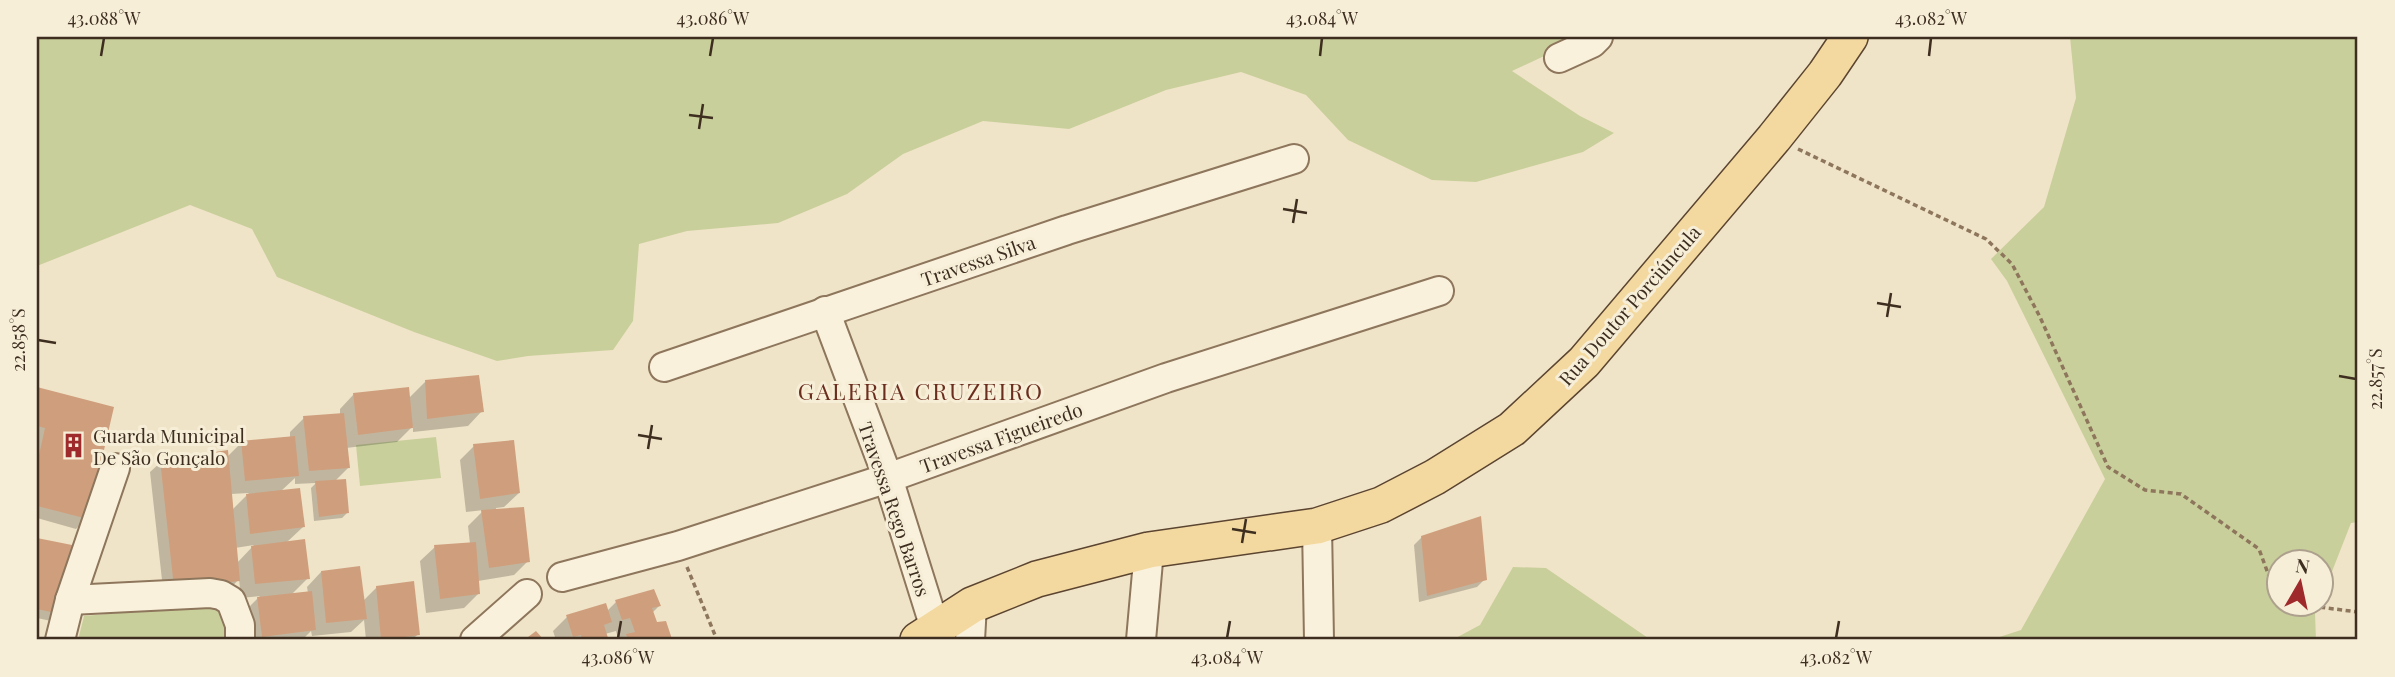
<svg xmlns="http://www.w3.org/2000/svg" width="2395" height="677" viewBox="0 0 2395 677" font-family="'Playfair Display',serif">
<rect width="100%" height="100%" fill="#f0e4c8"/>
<g fill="#c9cf9b">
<path d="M37 37H1574L1555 51 1512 71 1580 116 1614 133 1583 152 1476 182 1432 180 1348 140 1306 95 1241 72 1166 90 1069 129 983 121 903 154 847 194 778 223 687 231 639 244 633 321 613 350 528 356 497 361 414 332 277 277 252 229 190 205 37 266Z"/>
<path d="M2070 37H2358V522L2351 523 2322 597V562H2280V604H2319L2315 613 2316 640H1990L2021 630 2105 479 2007 281 1991 259 2044 207 2076 98Z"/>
<path d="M436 437 441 478 360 486 356 445Z"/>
<path d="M1513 567 1546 568 1651 640H1452L1480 625Z"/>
<path d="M218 604 226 621 227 640H78L84 616Z"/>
</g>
<g fill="#0003" fill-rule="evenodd">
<path d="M425 382 482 411 468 426 413 432V426L397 442 346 448 348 468 335 481 347 513 342 518 314 521 311 488 316 483 295 484V478L280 492 303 527 286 543 308 578 291 595 308 593 307 587 321 572 363 601 377 587 418 634 412 640H366L364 620 351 632 312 636 311 631 302 640H247L243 613 260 596 241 598 239 579 228 591 164 598 150 472 161 462 227 457 242 442 290 438V432L304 418 340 415V409L354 394 408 399ZM249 493 232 510 231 494ZM254 545 237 563 235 548Z"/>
<path d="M37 390 112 408 87 518 76 529 37 518Z"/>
<path d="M474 446 519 493 504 507 496 508V511L528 561 514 575 478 581 479 593 464 608 426 613 420 561 435 547 470 544 468 526 484 510 466 512 460 460Z"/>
<path d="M1422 537 1485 579 1477 587 1419 602 1414 545Z"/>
<path d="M37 540 75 548 51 621 37 618Z"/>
<path d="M616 602 659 606 652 613 656 624 670 639 556 640 553 631 567 617 607 611ZM616 631 618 638 607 640 605 634Z"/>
</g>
<g fill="#cf9f7d">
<path d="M479 375 484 412 427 419 425 380Z"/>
<path d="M37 387 114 407 88 519 37 506V464L45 428 37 426Z"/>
<path d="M409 387 413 428 358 435 353 393Z"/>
<path d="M344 413 350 468 309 471 303 416Z"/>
<path d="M295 436 299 476 245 481 241 441Z"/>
<path d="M514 440 520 493 480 499 473 444Z"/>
<path d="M228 450 240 581 174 588 160 460Z"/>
<path d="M346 479 349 513 319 517 315 481Z"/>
<path d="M300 488 305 527 250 534 246 494Z"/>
<path d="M524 507 530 562 489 568 481 510Z"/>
<path d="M1481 516 1487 580 1427 596 1421 536Z"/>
<path d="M37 538 77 546 60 614 37 609Z"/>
<path d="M305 539 310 579 255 584 251 546Z"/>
<path d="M476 542 480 594 440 599 434 545Z"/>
<path d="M360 566 367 619 326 623 321 571Z"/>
<path d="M414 581 420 635 381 640 376 586Z"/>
<path d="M654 589 661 606 652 608 657 622 666 621 672 639 628 640 626 634 635 632 630 618 622 620 615 600Z"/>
<path d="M312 591 316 630 262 637 257 597Z"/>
<path d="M606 603 612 622 604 625 608 638 616 637 617 640H582L581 635 573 637 566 615Z"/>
<path d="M536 631 544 640H524Z"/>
</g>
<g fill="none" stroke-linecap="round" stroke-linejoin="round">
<defs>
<g id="minor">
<path d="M1559 58 1592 43 1598 37"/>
<path d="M825 311 888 478 935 628"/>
<path d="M664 367 1067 230 1294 159"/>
<path d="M1317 526 1319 640"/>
<path d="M562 577 678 546 888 478 1166 378 1439 291"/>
<path d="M70 600 210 593 221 595 231 601 240 625V640"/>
<path d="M60 640 70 600 115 468"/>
<path d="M475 640 527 594"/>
<path d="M970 640 972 605"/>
<path d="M1141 640 1149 550"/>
</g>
<path id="major" d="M918 640 972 605 1037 579 1149 550 1317 526 1381 505 1435 477 1512 429 1584 362 1774 138 1825 74 1850 37"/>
</defs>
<use href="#minor" stroke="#8d765c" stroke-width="32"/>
<use href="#major" stroke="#5b4430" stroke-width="38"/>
<g stroke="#8d765c" stroke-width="3.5" stroke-dasharray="5 3.5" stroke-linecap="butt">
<path d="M1798 149 1986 239 2012 264 2040 317 2108 467 2145 490 2181 494 2259 549 2270 579 2280 596"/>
<path d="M687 567 717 640"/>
<path d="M2295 604 2358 612"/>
<path d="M324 640H359"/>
</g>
<use href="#minor" stroke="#faf1dc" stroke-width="28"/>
<use href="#major" stroke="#f3d9a0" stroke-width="35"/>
</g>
<path fill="none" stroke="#3d2e20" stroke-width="2.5" d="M101 56 104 38M710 56 713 38M1320 56 1322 38M1929 56 1931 38M689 115 713 118M699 129 703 104M1283 209 1307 213M1293 223 1297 199M1877 303 1901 307M1887 317 1891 293M38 340 56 343M2339 376 2356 379M638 435 662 439M648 449 652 425M1232 529 1256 533M1242 543 1246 519M618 638 621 621M1227 638 1230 621M1836 638 1839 621"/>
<defs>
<symbol id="building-bare" viewBox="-9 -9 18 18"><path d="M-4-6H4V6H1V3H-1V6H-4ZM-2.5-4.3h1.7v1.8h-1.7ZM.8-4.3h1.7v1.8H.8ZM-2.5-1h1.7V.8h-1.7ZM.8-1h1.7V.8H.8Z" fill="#9e2a2b" stroke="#f7eed8" stroke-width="2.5" paint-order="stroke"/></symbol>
</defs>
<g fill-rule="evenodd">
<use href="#building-bare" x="56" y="428" width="35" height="35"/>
</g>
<g text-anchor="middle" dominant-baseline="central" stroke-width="6" stroke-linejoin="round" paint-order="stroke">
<g font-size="19" fill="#3d2e20" stroke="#f7eed8">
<text transform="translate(978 260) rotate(-19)">Travessa Silva</text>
<text transform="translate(1629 305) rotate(-49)">Rua Doutor Porciúncula</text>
<text transform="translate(1001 437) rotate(-20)">Travessa Figueiredo</text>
<text transform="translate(895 509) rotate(71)">Travessa Rego Barros</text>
</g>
<g font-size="19" fill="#3d2e20" stroke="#f7eed8" text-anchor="start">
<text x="93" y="435">Guarda Municipal<tspan x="93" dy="22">De São Gonçalo</tspan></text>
</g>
<g font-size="23" letter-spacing="2" fill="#6b2e1e" stroke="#f7eed8">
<text x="921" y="390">GALERIA CRUZEIRO</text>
</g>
</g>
<rect width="2395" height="677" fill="none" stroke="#f7eed8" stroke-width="77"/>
<g transform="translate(2300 583) rotate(9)"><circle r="33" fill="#f7eed8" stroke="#ada18e" stroke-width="2"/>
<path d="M0-5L12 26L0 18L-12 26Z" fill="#9e2a2b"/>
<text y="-10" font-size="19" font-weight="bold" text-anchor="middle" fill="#3d2e20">N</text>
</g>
<rect x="38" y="38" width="2318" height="600" fill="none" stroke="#3d2e20" stroke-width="2.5"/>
<g font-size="18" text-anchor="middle" fill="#3d2e20">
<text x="104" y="25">43.088°W</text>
<text x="713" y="25">43.086°W</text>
<text x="1322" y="25">43.084°W</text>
<text x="1931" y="25">43.082°W</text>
<text transform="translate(19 340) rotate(-90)" y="6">22.858°S</text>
<text transform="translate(2376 379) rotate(-90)" y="6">22.857°S</text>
<text x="618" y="664">43.086°W</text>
<text x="1227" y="664">43.084°W</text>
<text x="1836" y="664">43.082°W</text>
</g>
</svg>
